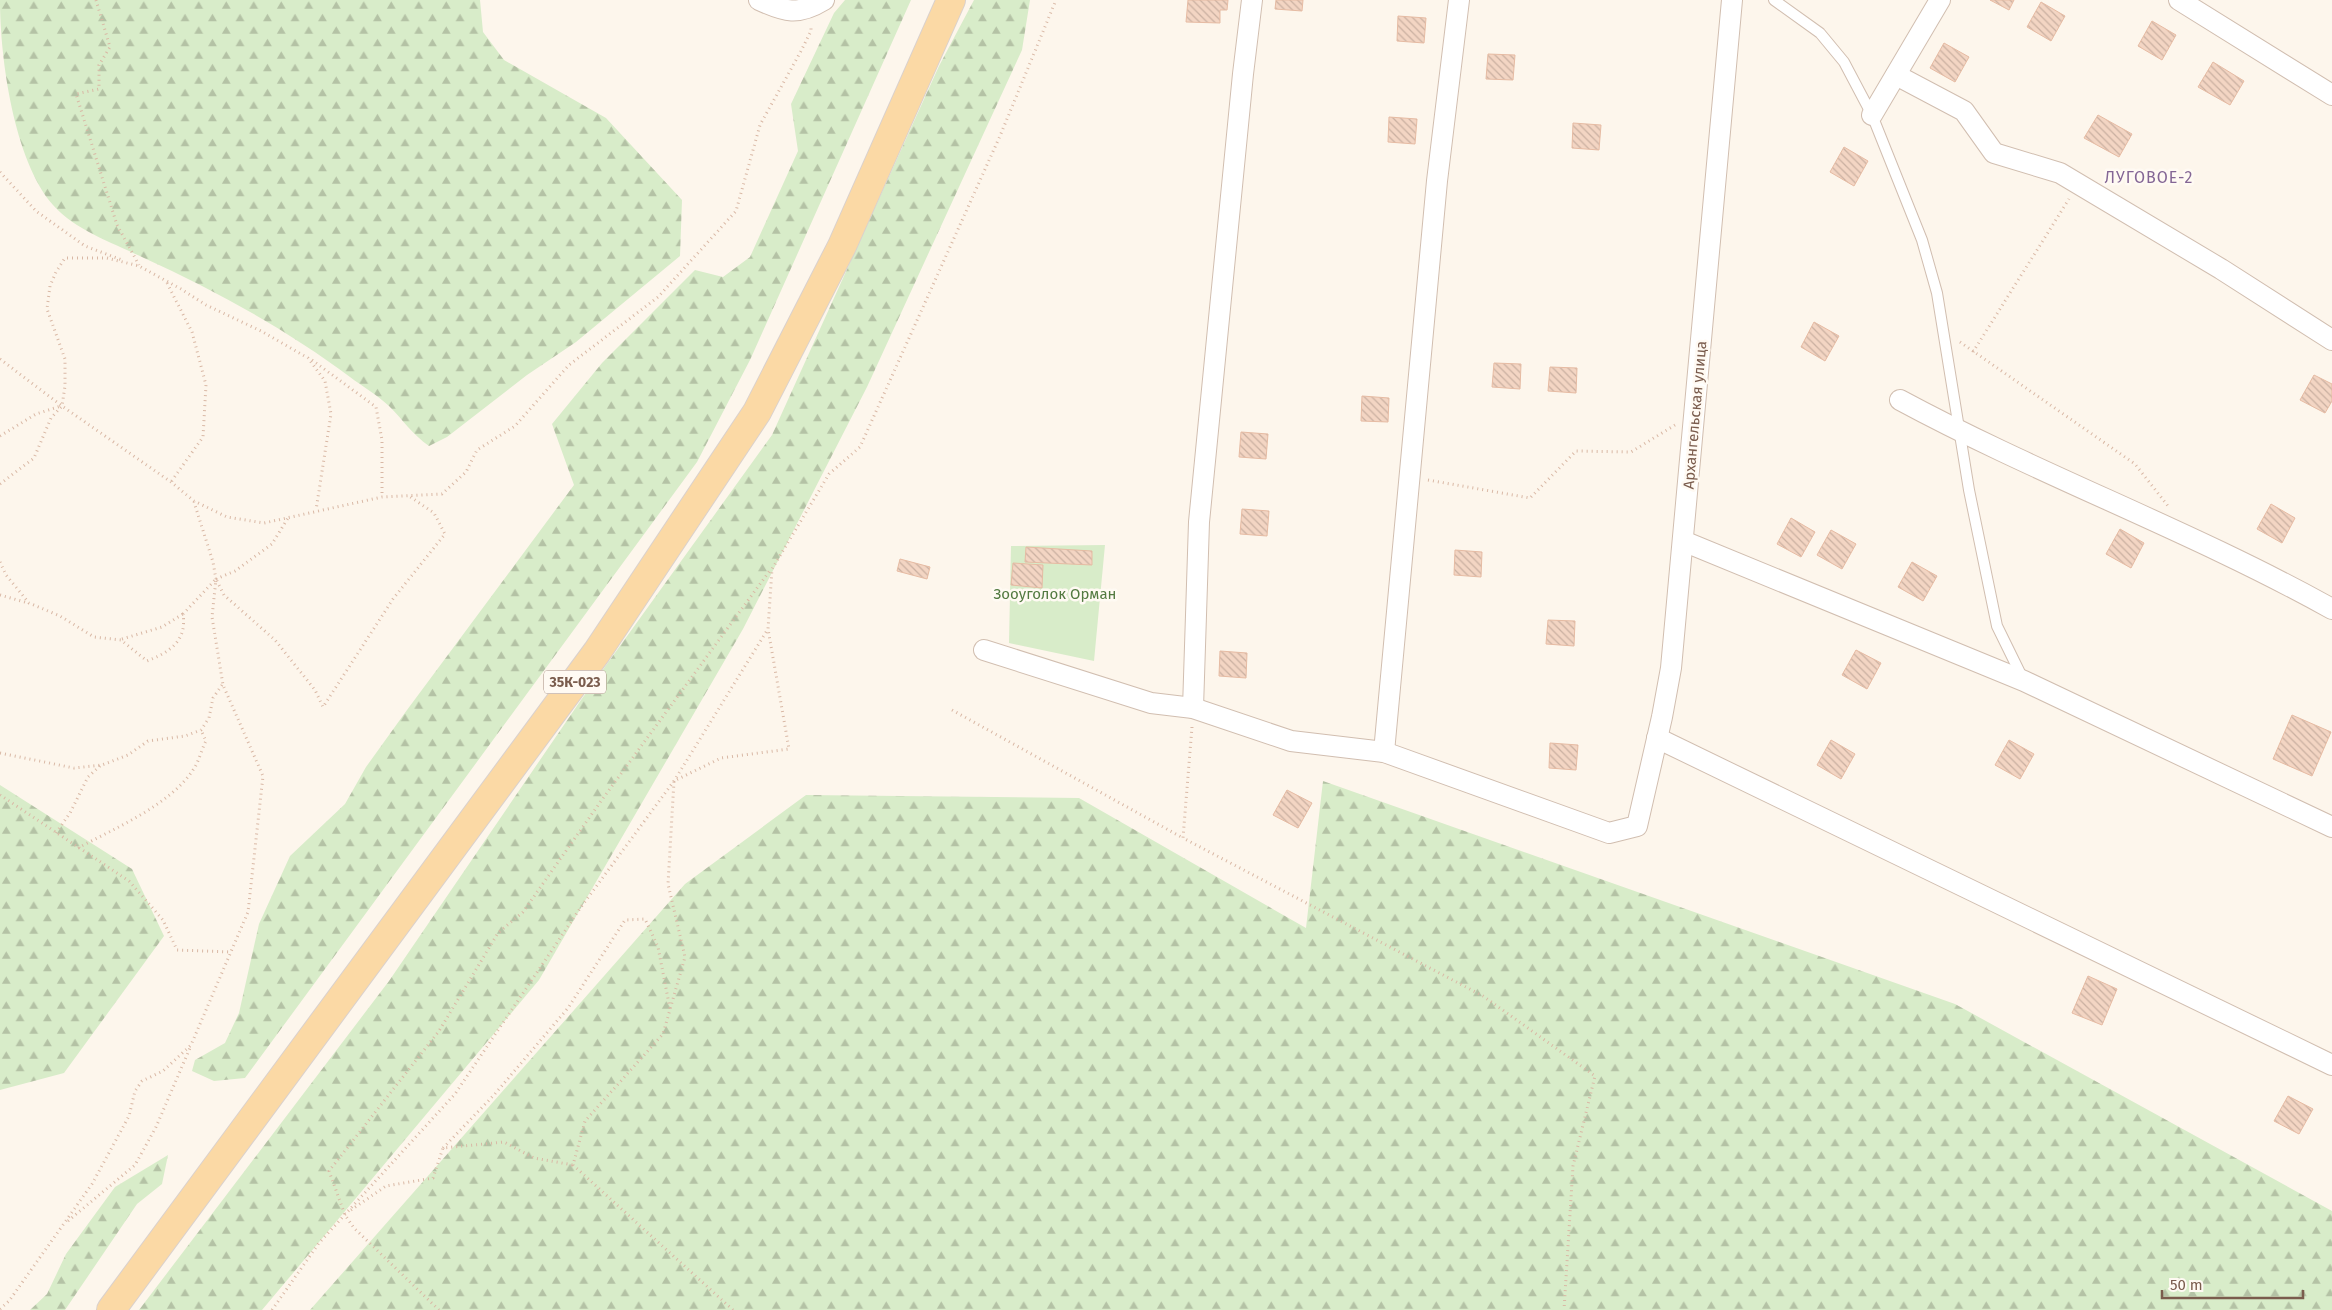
<svg xmlns="http://www.w3.org/2000/svg" width="2332" height="1310" viewBox="0 0 2332 1310" font-family="'Fira Sans',sans-serif">
<defs>
<pattern id="forest-firs" width="22" height="20" patternUnits="userSpaceOnUse" patternTransform="scale(1.25)"><rect width="22" height="20" fill="#d8ecc9"/><path d="M5 1l3.5 6h-7zM16 11l3.5 6h-7z" fill="#b4c2a5"/></pattern>
<pattern id="building-back-hatch" width="6" height="6" patternUnits="userSpaceOnUse" patternTransform="scale(1.25)"><rect width="6" height="6" fill="#f3d5c3"/><path d="M-1 5l2 2M0 0l6 6M5-1l2 2" fill="none" stroke="#cab0a1"/></pattern>
</defs>
<rect width="100%" height="100%" fill="#fdf6ec"/>
<g fill="url(#forest-firs)">
<path d="M0 0H480L483 32 504 60 606 118 682 200 680 256 576 342 527 375 447 437 429 446C413 435 403 420 389 406 377 395 362 386 350 377 286 329 216 291 144 258 114 243 76 231 53 205 14 160 0 59 0 0Z"/>
<path d="M845 0H911L750 360 697 462 245 1078 214 1081 192 1071 195 1060 225 1043 239 1013 259 924 290 856 345 804 366 767 407 710 574 485 552 424 602 363 695 270 723 277 750 257 798 151 791 104 834 13Z"/>
<path d="M974 0H1030L1022 50 867 387 743 629 539 980 262 1310H139L389 981 581 700 772 435 939 66Z"/>
<path d="M1323 781 1955 1004 2332 1211V1310H310L685 884 806 795 1079 798 1306 928Z"/>
<path d="M0 785 132 869 164 936 64 1073 0 1090Z"/>
<path d="M168 1155 162 1184 137 1204 65 1310H30L47 1294 66 1254 115 1187Z"/>
</g>
<path fill="#d8ecc9" d="M1105 545 1094 661 1009 643 1011 546Z"/>
<g fill="url(#building-back-hatch)" stroke="#e6bba3">
<path d="M1188 0H1228L1227 10H1220V23L1186 22Z"/>
<path d="M1276 0H1303L1302 11 1275 9Z"/>
<path d="M1990 0H2014L2009 10Z"/>
<path d="M2041 2 2065 16 2051 41 2027 27Z"/>
<path d="M1398 16 1426 18 1424 43 1397 41Z"/>
<path d="M2152 21 2176 35 2162 60 2138 46Z"/>
<path d="M1944 43 1969 57 1955 82 1930 68Z"/>
<path d="M1488 54 1515 55 1513 80 1486 79Z"/>
<path d="M2213 62 2244 81 2230 105 2198 87Z"/>
<path d="M2098 115 2132 134 2119 157 2084 138Z"/>
<path d="M1389 117 1417 119 1415 144 1388 142Z"/>
<path d="M1573 123 1601 125 1599 150 1572 148Z"/>
<path d="M1844 147 1868 161 1854 186 1830 172Z"/>
<path d="M1814 322 1839 336 1825 361 1801 347Z"/>
<path d="M1494 363 1521 364 1520 389 1492 387Z"/>
<path d="M1550 367 1577 368 1576 393 1548 391Z"/>
<path d="M2314 375 2332 384V401L2325 413 2300 400Z"/>
<path d="M1362 396 1389 398 1388 422 1361 421Z"/>
<path d="M1241 432 1268 434 1266 459 1239 457Z"/>
<path d="M2271 504 2295 518 2282 543 2257 529Z"/>
<path d="M1242 509 1269 511 1267 536 1240 534Z"/>
<path d="M1791 518 1815 532 1801 557 1777 544Z"/>
<path d="M2120 529 2144 543 2131 568 2106 554Z"/>
<path d="M1831 530 1856 544 1842 569 1817 555Z"/>
<path d="M1026 547 1092 551V565L1025 562Z"/>
<path d="M1455 550 1482 552 1481 577 1454 575Z"/>
<path d="M900 559 930 567 927 579 897 571Z"/>
<path d="M1912 562 1937 576 1923 601 1898 587Z"/>
<path d="M1013 563 1043 565 1042 588 1011 585Z"/>
<path d="M1548 620 1575 621 1574 646 1546 644Z"/>
<path d="M1856 650 1881 663 1867 689 1842 675Z"/>
<path d="M1220 651 1247 653 1246 678 1219 676Z"/>
<path d="M2292 715 2331 732 2312 776 2273 759Z"/>
<path d="M1831 740 1855 754 1841 779 1817 765Z"/>
<path d="M2009 740 2034 754 2020 779 1995 765Z"/>
<path d="M1550 743 1578 745 1576 770 1549 768Z"/>
<path d="M1287 790 1312 803 1298 828 1273 815Z"/>
<path d="M2088 976 2117 989 2102 1025 2072 1013Z"/>
<path d="M2288 1096 2313 1109 2299 1134 2274 1121Z"/>
</g>
<g fill="none" stroke-linecap="round" stroke-linejoin="round">
<defs>
<path id="lane" d="M1774 0 1820 33 1844 62 1872 115 1922 240 1937 293 1969 490 1997 626 2023 679"/>
<g id="street">
<path d="M759 0C785 12 798 16 824 0"/>
<path d="M2179 0 2332 95"/>
<path d="M1896 75 1964 111 1994 153 2060 173 2221 269 2332 340"/>
<path d="M1872 115 1940 0"/>
<path d="M1900 400C2041 476 2192 531 2332 609"/>
<path d="M1683 541 2024 681 2332 827"/>
<path d="M984 650 1151 703 1193 708 1291 741 1384 752 1609 833 1637 826 1662 717 1671 668 1732 0"/>
<path d="M1193 708 1199 522 1243 74 1252 0"/>
<path d="M1657 738 2332 1065"/>
<path d="M1384 752 1437 181 1459 0"/>
</g>
<path id="primary" d="M111 1310 597 652 757 412 842 246 951 0"/>
</defs>
<use href="#lane" stroke="#d1beb0" stroke-width="12"/>
<use href="#street" stroke="#d1beb0" stroke-width="22"/>
<use href="#primary" stroke="#dad1cd" stroke-width="30"/>
<g stroke="#d9b8a5" stroke-width="3" stroke-dasharray="1 4" stroke-linecap="butt">
<path d="M96 0 110 47 99 65V89L76 94 117 225 139 265"/>
<path d="M0 172 36 211 85 246 122 260"/>
<path d="M167 283 192 332 206 385 203 437 171 482"/>
<path d="M1960 342 2135 464 2168 506"/>
<path d="M1973 352 2069 199"/>
<path d="M0 359 62 406 171 482 194 501 227 517 264 523 382 497 442 494 466 472 477 450 515 426 569 365 658 297 736 211 760 125 801 51 811 31V25"/>
<path d="M312 360 376 407 382 440V497"/>
<path d="M0 436 36 414 61 406"/>
<path d="M1428 480 1530 498 1576 451 1631 452 1675 425"/>
<path d="M0 484 34 458 51 418 62 406 65 386V359L47 309 50 286 56 272 65 258H107L139 266 181 289 206 305 261 331 308 358 325 381 331 414 316 510"/>
<path d="M0 562 6 575 29 603 60 616 94 637 121 640 147 661C170 652 187 641 183 614L216 579 224 595 275 640 315 690 323 707 393 599 445 534 434 513 409 496"/>
<path d="M216 579 235 571 272 544 288 518"/>
<path d="M0 595 28 603"/>
<path d="M122 639 162 627 183 614"/>
<path d="M952 710 1183 838"/>
<path d="M1192 727 1183 838 1483 996 1595 1076 1573 1166 1564 1310"/>
<path d="M0 753 74 768 102 765 128 755 148 741 185 736 201 730 209 718 213 698 222 685"/>
<path d="M0 795 129 881 163 920 177 950 231 952"/>
<path d="M56 833 70 813 88 777 101 765"/>
<path d="M78 848C115 828 169 806 193 770 199 762 201 750 206 741L201 730"/>
<path d="M443 1148 494 1095 568 1008 625 920 645 919 658 947 670 1009"/>
<path d="M351 1210 386 1186 433 1178 443 1148 504 1142 534 1158 573 1165"/>
<path d="M68 1221 135 1165 156 1127 190 1048"/>
<path d="M0 1309 9 1301 92 1184 129 1116 135 1091 142 1081 163 1071 191 1045 248 912 263 776 223 685 212 617 216 579 213 562 194 502"/>
<path d="M272 1310 319 1243 455 1094 581 907 674 781 768 629"/>
<path d="M439 1310 354 1228 345 1215 329 1171 439 1031 498 933 523 912 601 801 771 569"/>
<path d="M733 1310 573 1165 585 1121 663 1034 685 957 668 884 674 781 721 758 789 749 768 629 772 569 829 474 860 447 1000 136 1056 0"/>
</g>
<use href="#lane" stroke="#fff" stroke-width="10"/>
<use href="#street" stroke="#fff" stroke-width="20"/>
<use href="#primary" stroke="#fbd9a5" stroke-width="28"/>
</g>
<g text-anchor="middle" dominant-baseline="central" stroke-width="5" stroke-linejoin="round" paint-order="stroke">
<rect fill="#fffaf3" stroke="#a28b7f" stroke-width="1" x="544" y="670.5" width="62" height="23" rx="4"/>
<g font-size="14" font-weight="bold" fill="#7a5c4d">
<text x="575" y="682">35К-023</text>
</g>
<g font-size="15" fill="#7a5c4d" stroke="#fffaf3">
<text transform="translate(1695 415) rotate(-85)">Архангельская улица</text>
</g>
<g font-size="15" fill="#537a41" stroke="#fffaf3">
<text x="1055" y="594">Зооуголок Орман</text>
</g>
<g font-size="16" letter-spacing="1" fill="#846695" stroke="#fffaf3">
<text x="2149" y="177">ЛУГОВОЕ-2</text>
</g>
</g>
<path d="M2162 1290v8h141v-8" fill="none" stroke="#7a5c4d" stroke-width="2.5"/>
<text x="2170" y="1290" font-size="15" fill="#7a5c4d" stroke="#fffaf3" stroke-width="4" paint-order="stroke">50 m</text>
</svg>
